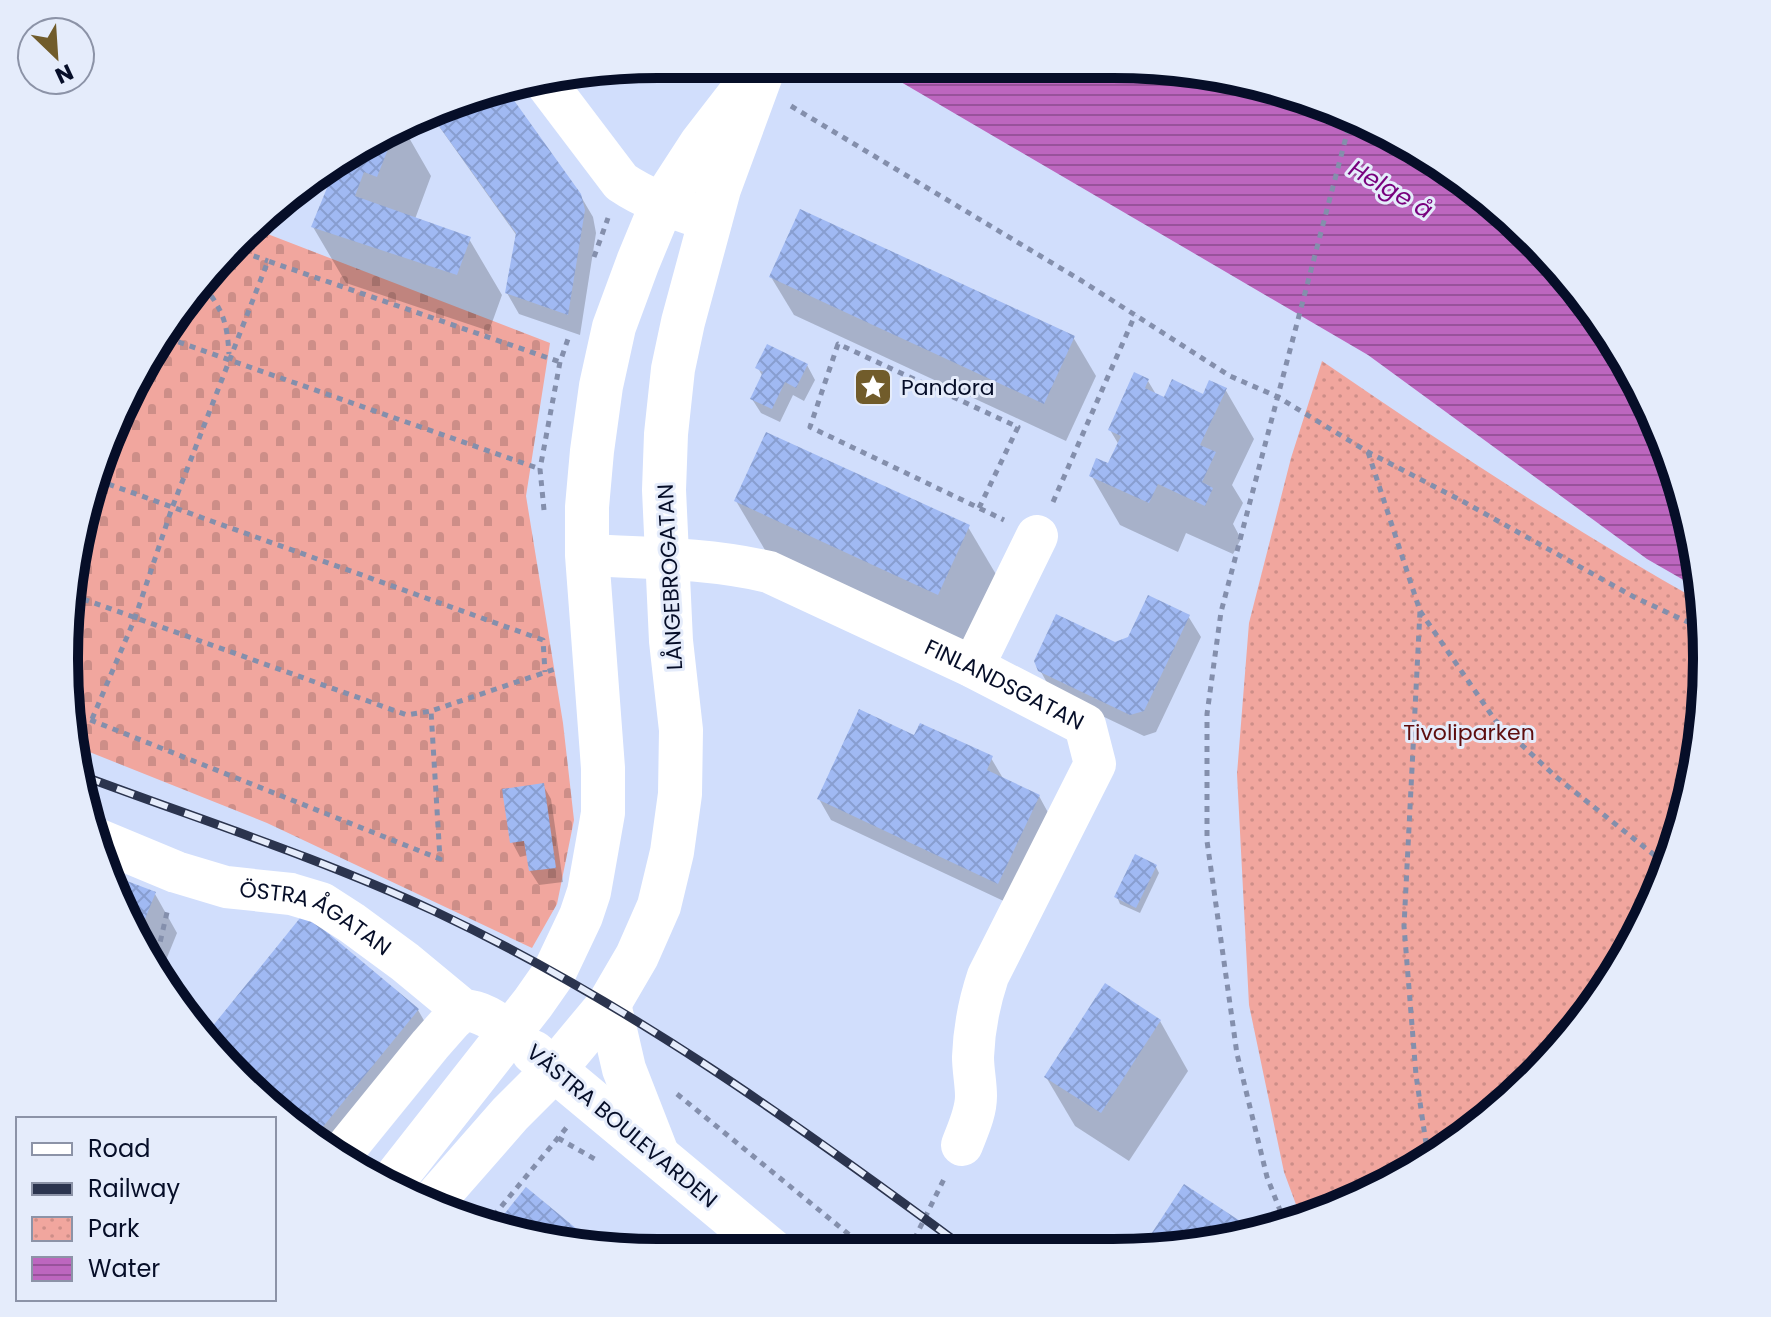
<svg xmlns="http://www.w3.org/2000/svg" width="1771" height="1317" viewBox="0 0 1771 1317" font-family="Poppins,sans-serif">
<defs>
<pattern id="cemetery-stones" width="16" height="16" patternUnits="userSpaceOnUse" patternTransform="scale(2)"><rect width="16" height="16" fill="#f1a69e"/><path d="M2 7V4a2 2 0 0 1 4 0v3zM10 15v-3a2 2 0 0 1 4 0v3z" fill="#cd8e88"/></pattern>
<pattern id="park-dots" width="8" height="8" patternUnits="userSpaceOnUse" patternTransform="scale(2)"><rect width="8" height="8" fill="#f1a69e"/><path d="M2 2h.1M6 6h.1" fill="none" stroke="#cd8e88" stroke-width="1.8" stroke-linecap="round"/></pattern>
<pattern id="water-rules" width="6" height="5" patternUnits="userSpaceOnUse" patternTransform="scale(2)"><rect width="6" height="5" fill="#bd66bf"/><path d="M0 2.5h6" fill="none" stroke="#98529b"/></pattern>
<pattern id="building-cross-hatch" width="8" height="8" patternUnits="userSpaceOnUse" patternTransform="scale(2)"><rect width="8" height="8" fill="#a0b9f3"/><path d="M0 0l8 8M0 8l8-8" fill="none" stroke="#889ed0"/></pattern>
</defs>
<rect width="100%" height="100%" fill="#d1defc"/>
<path fill="url(#cemetery-stones)" d="M252 228 550 343 526 496 563 723 574 820 557 904 532 948 267 823 77 747 65 698 76 542 126 395 238 238Z"/>
<path fill="url(#park-dots)" d="M1322 361C1446 446 1571 529 1703 603L1706 620 1702 737 1675 850 1627 956 1559 1051 1474 1130 1340 1208 1301 1218 1284 1172 1249 1005 1237 774 1249 623 1291 458Z"/>
<path fill="url(#water-rules)" d="M845 64 1151 65 1266 84 1442 164 1584 297 1646 396 1687 505 1701 590 1647 559 1368 355 877 68Z"/>
<g fill="#0003">
<path d="M501 86 580 195 593 217 596 233 580 335 519 314 507 293 517 236 438 125 434 128 425 117Z"/>
<path d="M406 125 404 129 431 176 415 219 469 239 502 295 489 331 346 283 313 227 341 159 361 144Z"/>
<path d="M771 277 1073 337 1096 376 1066 441 794 315Z"/>
<path d="M807 365 815 380 804 401 793 395 780 422 761 413 752 399 763 377 758 368Z"/>
<path d="M1148 381 1157 396 1165 399 1204 396 1225 389 1254 439 1232 485 1243 503 1233 524 1241 539 1233 554 1186 533 1178 552 1120 525 1091 475 1109 466 1119 445 1110 430Z"/>
<path d="M736 501 968 527 997 576 967 643 765 550Z"/>
<path d="M1188 616 1201 637 1156 732 1144 736 1052 692 1040 670 1115 644Z"/>
<path d="M915 738 991 758 1004 780 1039 796 1051 818 1010 904 831 820 819 799Z"/>
<path d="M543 785 551 799 563 882 539 885 530 871 528 855 520 857 512 842Z"/>
<path d="M1156 867 1159 873 1140 913 1120 904 1117 897Z"/>
<path d="M109 886 155 894 177 933 160 975Z"/>
<path d="M418 1010 434 1038 337 1156 267 1106 244 1081 250 1075 232 1068 205 1039Z"/>
<path d="M1160 1021 1188 1071 1129 1161 1075 1126 1046 1077Z"/>
<path d="M1185 1187 1239 1222 1245 1233 1191 1248H1144Z"/>
</g>
<g fill="url(#building-cross-hatch)">
<path d="M503 85 581 194 585 210 568 315 505 293 516 233 431 115Z"/>
<path d="M396 129 377 177 364 172 355 196 471 237 457 275 311 227 338 161 361 144Z"/>
<path d="M800 209 1075 336 1044 404 769 277Z"/>
<path d="M767 344 808 364 796 388 785 382 772 409 750 399 763 372 755 368Z"/>
<path d="M1134 372 1149 379 1145 388 1164 397 1172 379 1203 394 1209 380 1227 388 1200 445 1216 452 1202 482 1213 488 1205 506 1158 484 1149 503 1089 476 1096 458 1108 463 1121 436 1108 430Z"/>
<path d="M766 432 970 525 938 595 734 501Z"/>
<path d="M1148 595 1190 615 1144 711 1130 715 1038 671 1034 661 1056 614 1115 642 1128 637Z"/>
<path d="M859 709 914 735 920 723 993 756 987 770 1040 795 998 884 817 799Z"/>
<path d="M544 783 556 868 529 871 524 841 510 843 502 789Z"/>
<path d="M1135 854 1157 865 1136 908 1114 897Z"/>
<path d="M106 873 156 892 138 936 109 886Z"/>
<path d="M304 913 419 1009 313 1139 267 1106 243 1080 250 1071 226 1062 203 1038Z"/>
<path d="M1105 983 1161 1020 1101 1113 1044 1077Z"/>
<path d="M1184 1184 1240 1221 1230 1237 1191 1248H1142Z"/>
<path d="M526 1187 601 1249 504 1233 493 1228Z"/>
</g>
<g fill="none" stroke-linecap="round" stroke-linejoin="round">
<g stroke="#848fac" stroke-width="5" stroke-dasharray="6 6" stroke-linecap="butt">
<path d="M791 106 1082 281 1230 376 1278 397 1368 452 1464 502 1634 597 1705 630"/>
<path d="M231 248 268 261"/>
<path d="M594 257 608 218"/>
<path d="M204 286C223 311 227 322 229 354"/>
<path d="M167 338 540 469"/>
<path d="M1368 452 1420 611 1404 926 1416 1075 1428 1157"/>
<path d="M97 480 543 640 545 672"/>
<path d="M1053 502 1135 315"/>
<path d="M979 508 1018 427 838 344 810 427 979 508 1004 520"/>
<path d="M544 510 540 469 560 362 568 339"/>
<path d="M72 595 407 715 431 711"/>
<path d="M1420 611 1495 720 1555 776 1668 866"/>
<path d="M68 711 440 859 431 711 555 669"/>
<path d="M92 719 135 618 172 508 268 261 560 362"/>
<path d="M151 959 156 960 168 908"/>
<path d="M677 1094 868 1250"/>
<path d="M558 1138 598 1161"/>
<path d="M1285 1223 1267 1177 1237 1054 1207 841V714L1221 612 1350 122"/>
<path d="M486 1225 567 1127"/>
<path d="M909 1250 944 1179"/>
</g>
<g stroke="#fff" stroke-width="42">
<path d="M543 79 621 182C649 201 679 210 711 221"/>
<path id="s1" d="M587 555C648 558 709 558 769 572L973 667 1085 725 1095 764 988 976C979 1003 974 1029 973 1057 973 1070 976 1083 976 1096 976 1113 968 1129 962 1145"/>
<path d="M973 667 1037 536"/>
<path id="s2" d="M99 840 176 872 226 887 291 894 321 903 352 923 405 962 463 1010C482 1011 495 1021 510 1032"/>
<path d="M339 1157 430 1045 452 1020 463 1010"/>
</g>
<g stroke="#fff" stroke-width="44">
<path d="M609 1004 624 1069 656 1151"/>
<path d="M533 1052 772 1251"/>
<path d="M390 1185 533 1003 554 973 581 916 589 892 603 813V768L587 555V507L592 451 601 386 614 327 638 262 662 204 701 144 742 91"/>
<path d="M432 1203 510 1114 554 1070 609 1004 637 956 659 906 672 852 680 794 681 730 671 641 664 490 666 434 673 369 683 322 719 189 765 64"/>
</g>
<defs>
<path id="rail" d="M83 776C201 820 320 858 434 911 626 1001 797 1124 966 1249"/>
</defs>
<use href="#rail" stroke="#2b344e" stroke-width="9"/>
<use href="#rail" stroke="#e5ecfb" stroke-width="6" stroke-dasharray="18" stroke-linecap="butt"/>
</g>
<defs>
<symbol id="sight-square" viewBox="-11 -11 22 22"><rect x="-9" y="-9" width="18" height="18" rx="4" fill="#715c2b" stroke="#e5ecfb"/><path d="M0-6L1.8-2.2L6-1.7L2.9 1.2L3.7 5.4L0 3.3L-3.7 5.4L-2.9 1.2L-6-1.7L-1.8-2.2Z" fill="#fff"/></symbol>
</defs>
<g fill-rule="evenodd">
<use href="#sight-square" x="851" y="365" width="44" height="44"/>
</g>
<g text-anchor="middle" dominant-baseline="central" stroke-width="6" stroke-linejoin="round" paint-order="stroke">
<g font-size="22" fill="#060e28" stroke="#e5ecfb" text-anchor="start">
<text x="901" y="387">Pandora</text>
</g>
<g font-size="22" fill="#060e28" stroke="#e5ecfb">
<text transform="translate(670 577) rotate(-93)">LÅNGEBROGATAN</text>
<text stroke="none"><textPath href="#s1" startOffset="444">FINLANDSGATAN</textPath></text>
<text stroke="none"><textPath href="#s2" startOffset="232">ÖSTRA ÅGATAN</textPath></text>
<text transform="translate(622 1126) rotate(40)">VÄSTRA BOULEVARDEN</text>
</g>
<g font-size="22" fill="#5e0d0e" stroke="#e5ecfb">
<text x="1469" y="732">Tivoliparken</text>
</g>
<g font-size="24" font-style="italic" fill="#78007d" stroke="#e5ecfb">
<text transform="translate(1391 189) rotate(30)">Helge å</text>
</g>
</g>
<path d="M0 0H1771V1317H0ZM658 78H1113A580 580 0 0 1 1693 658V659A580 580 0 0 1 1113 1239H658A580 580 0 0 1 78 659V658A580 580 0 0 1 658 78Z" fill="#e5ecfb" fill-rule="evenodd"/>
<path fill="none" stroke="#060e28" stroke-width="10" d="M658 78H1113A580 580 0 0 1 1693 658V659A580 580 0 0 1 1113 1239H658A580 580 0 0 1 78 659V658A580 580 0 0 1 658 78Z"/>
<rect x="16" y="1117" width="260" height="184" fill="#e5ecfb" stroke="#8c93a7" stroke-width="2"/>
<rect x="32" y="1143" width="40" height="12" fill="#ffffff" stroke="#8c93a7" stroke-width="2"/>
<text x="88" y="1157" font-size="24" fill="#060e28">Road</text>
<rect x="32" y="1183" width="40" height="12" fill="#2b344e" stroke="#8c93a7" stroke-width="2"/>
<text x="88" y="1197" font-size="24" fill="#060e28">Railway</text>
<rect x="32" y="1217" width="40" height="24" fill="url(#park-dots)" stroke="#8c93a7" stroke-width="2"/>
<text x="88" y="1237" font-size="24" fill="#060e28">Park</text>
<rect x="32" y="1257" width="40" height="24" fill="url(#water-rules)" stroke="#8c93a7" stroke-width="2"/>
<text x="88" y="1277" font-size="24" fill="#060e28">Water</text>
<g transform="translate(56 56) rotate(155)"><circle r="38" fill="#e5ecfb" stroke="#8c93a7" stroke-width="2"/>
<path d="M0-6L14 30L0 20L-14 30Z" fill="#715c2b"/>
<text y="-12" font-size="22" font-weight="bold" text-anchor="middle" fill="#060e28">N</text>
</g>
</svg>
